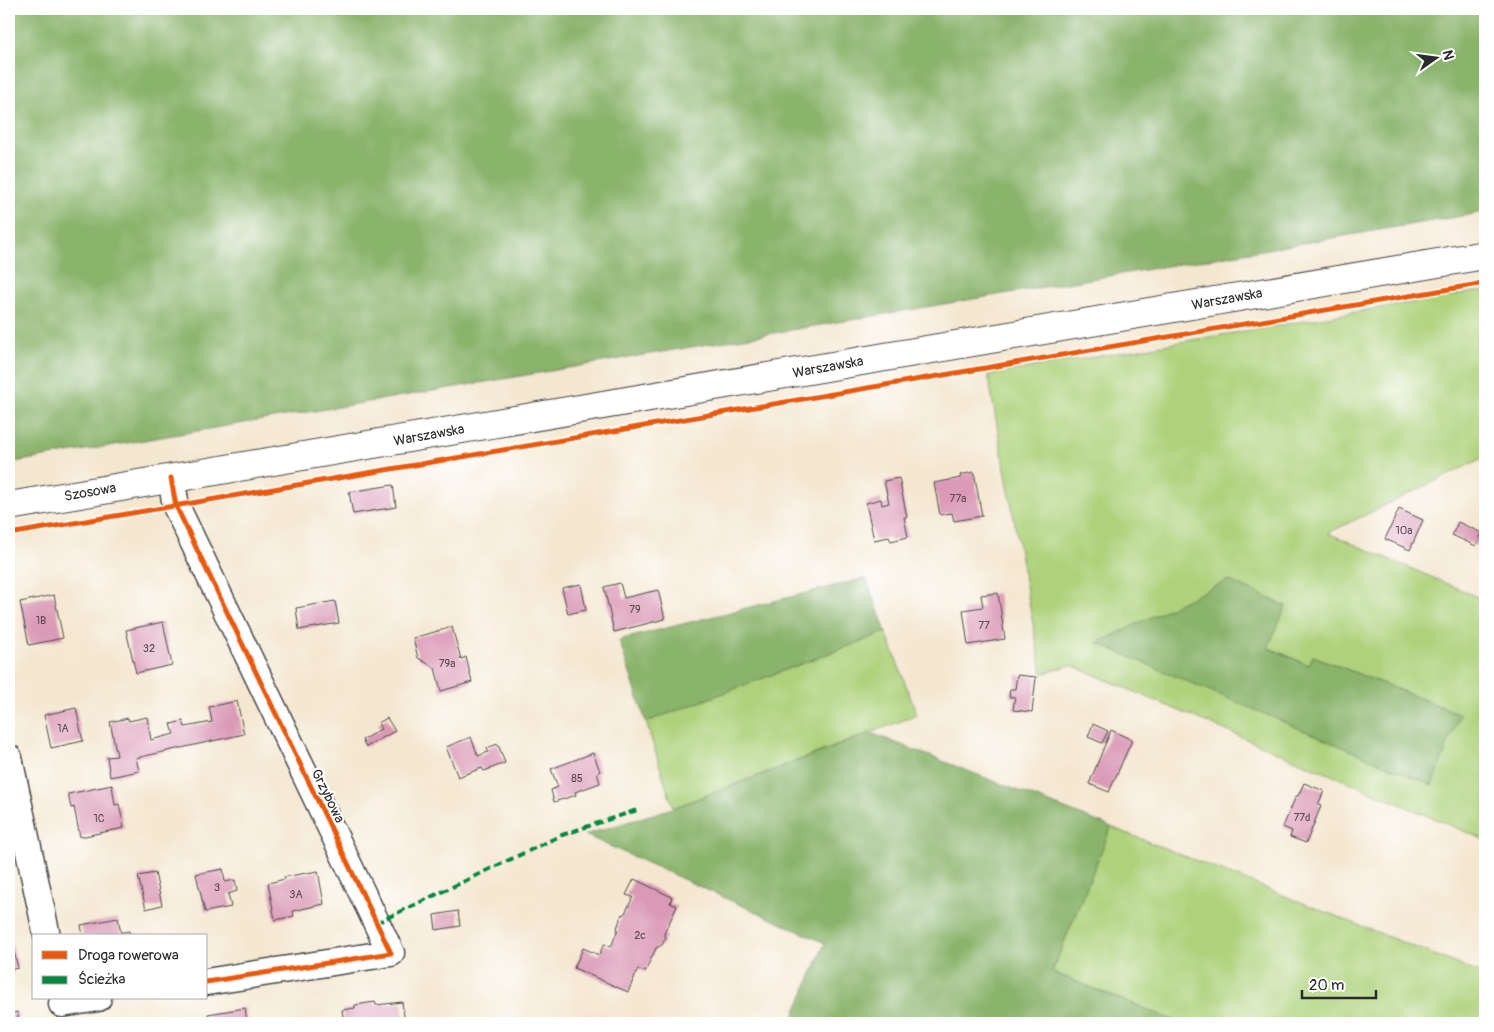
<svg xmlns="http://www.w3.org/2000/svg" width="1494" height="1032" viewBox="0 0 1494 1032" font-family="Pangolin,sans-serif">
<rect width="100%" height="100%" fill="#fff"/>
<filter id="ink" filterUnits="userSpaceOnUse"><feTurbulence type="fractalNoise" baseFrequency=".02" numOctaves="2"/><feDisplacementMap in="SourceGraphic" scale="10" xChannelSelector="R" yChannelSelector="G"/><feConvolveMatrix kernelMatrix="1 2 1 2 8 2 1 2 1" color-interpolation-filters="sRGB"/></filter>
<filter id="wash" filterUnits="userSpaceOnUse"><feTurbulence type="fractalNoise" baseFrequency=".0096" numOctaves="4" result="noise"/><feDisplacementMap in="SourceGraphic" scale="20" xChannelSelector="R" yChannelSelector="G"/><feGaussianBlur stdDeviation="1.12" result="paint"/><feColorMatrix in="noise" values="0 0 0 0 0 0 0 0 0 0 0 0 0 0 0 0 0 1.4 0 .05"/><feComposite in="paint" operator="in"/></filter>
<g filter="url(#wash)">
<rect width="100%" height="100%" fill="#f4e7d0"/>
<g fill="#aed27c" stroke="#6c7e54" fill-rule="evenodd">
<path d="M1485 290V457L1328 533 1485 600V840L1071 665 1042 674 988 375ZM1098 643 1267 647 1309 665 1313 656 1460 714Z"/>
<path d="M886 632 917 715 673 808 646 722Z"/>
<path d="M1111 827 1485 975V1023H1181L1052 972Z"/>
</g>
<g fill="#8ab46c" stroke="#5a704c">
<path d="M9 9H1485V212L9 463Z"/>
<path d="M866 578 886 632 646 722 619 640Z"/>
<path d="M1228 580 1286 606 1268 648 1309 665 1313 656 1460 714 1432 785 1097 643Z"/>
<path d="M871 733 1111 827 1052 972 1181 1023H791L825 943 585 835 673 808Z"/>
</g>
<g id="blocks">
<g fill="#da9ab6">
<path d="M974 472 982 516 954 521 952 513 940 515 934 483 961 478 960 475Z"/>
<path d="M899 478 907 517H904L908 537 891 541 889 537 874 540 866 503 881 499 882 505 889 503 884 481Z"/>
<path d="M393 485 396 507 353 514 349 492Z"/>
<path d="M1399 509 1423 520 1410 550 1385 539Z"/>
<path d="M1458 522 1482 533 1476 546 1452 535Z"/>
<path d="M620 583 624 598 658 590 665 619 614 632 604 587Z"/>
<path d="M581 584 586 610 568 614 562 588Z"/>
<path d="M998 593 1005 639 968 645 963 610 983 607 981 595Z"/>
<path d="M54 595 63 638 29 645 20 602Z"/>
<path d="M335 601 339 623 299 630 296 608Z"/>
<path d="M163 622 172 665 136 673 126 630Z"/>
<path d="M452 627 461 659 466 657 472 682 441 691 435 668 418 658 413 638Z"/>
<path d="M1017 675 1036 677 1032 712 1013 710 1015 697H1009L1010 689H1015Z"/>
<path d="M237 701 244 734 136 758 139 771 110 777 107 757 117 756 110 722 128 718 129 721 147 717 151 740 174 734 171 724 183 721 185 727 212 722 209 707Z"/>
<path d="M76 708 83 741 51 748 44 715Z"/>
<path d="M387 718 395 731 366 747 362 740 381 729 378 723Z"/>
<path d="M1093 724 1108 731 1102 743 1088 737Z"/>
<path d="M1111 730 1132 740 1109 792 1089 784Z"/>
<path d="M471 737 478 756 488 752 487 748 498 744 505 763 484 771 482 768 458 777 446 747Z"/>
<path d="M593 753 600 771 597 773 600 783 575 792 576 795 554 802 551 790 558 787 551 769Z"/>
<path d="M1304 783 1324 791 1318 805 1321 806 1306 843 1290 837 1292 831 1283 827 1296 796H1298Z"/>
<path d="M112 785 115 805 119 804 124 828 80 837 74 807 71 808 68 794Z"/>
<path d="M223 869 225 882 235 880 237 891 228 894 231 907 205 912 196 874Z"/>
<path d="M318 871 324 904 293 911 294 916 275 920 268 883 285 879 284 877Z"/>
<path d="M155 873 162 905 146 909 138 876Z"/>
<path d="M634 879 672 897 670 903 677 906 664 934 666 937 662 945 656 948 645 972 638 969 628 992 574 968 583 948 599 955 604 944 611 947 618 929 617 928 622 914 624 915 633 897 626 895Z"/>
<path d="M458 911 460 926 436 930 434 915Z"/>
<path d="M118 918 121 933 129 931 130 936H83L81 925Z"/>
<path d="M9 931 18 968 9 970Z"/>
<path d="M375 1002 376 1005 402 1002 405 1023H344L342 1010 355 1008V1005Z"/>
<path d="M245 1008 247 1021H244V1023H209L208 1014Z"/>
<path d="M17 1012 19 1023H9V1014Z"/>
</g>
</g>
</g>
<g filter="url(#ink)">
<use href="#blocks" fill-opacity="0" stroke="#494744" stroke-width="1"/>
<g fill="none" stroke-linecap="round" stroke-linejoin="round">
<defs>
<g id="street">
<path d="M171 478 176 506 391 953 206 982"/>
<path d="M9 758 47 936"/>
<path d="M62 1004 98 998"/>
</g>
<path id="secondary" d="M9 506 1485 255"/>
</defs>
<use href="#street" stroke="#494744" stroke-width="29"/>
<use href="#secondary" stroke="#494744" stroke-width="30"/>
<use href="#street" stroke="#fff" stroke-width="26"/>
<use href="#secondary" stroke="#fff" stroke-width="28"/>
<path stroke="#00873e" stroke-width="4" stroke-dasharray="8 4" stroke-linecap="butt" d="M376 923 562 835 637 810"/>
<defs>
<g id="cycleway">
<path d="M171 478 176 506 391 953 206 982"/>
<path d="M9 534 1485 283"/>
</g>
</defs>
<use href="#cycleway" stroke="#fff" stroke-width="8"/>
<use href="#cycleway" stroke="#e8590c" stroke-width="5"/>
</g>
</g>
<g text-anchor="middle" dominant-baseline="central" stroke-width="4.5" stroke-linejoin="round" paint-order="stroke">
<g font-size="11" fill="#57474e">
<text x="958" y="498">77a</text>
<text x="1404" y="530">10a</text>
<text x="635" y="609">79</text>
<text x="41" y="620">1B</text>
<text x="984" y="625">77</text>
<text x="149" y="648">32</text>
<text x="447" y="663">79a</text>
<text x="63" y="728">1A</text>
<text x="577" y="778">85</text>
<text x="1302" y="817">77d</text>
<text x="99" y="818">1C</text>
<text x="217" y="887">3</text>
<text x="296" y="894">3A</text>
<text x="640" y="935">2c</text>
</g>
<g font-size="14" fill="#2b2b2b" stroke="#fff">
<text transform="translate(1227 299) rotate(-10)">Warszawska</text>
<text transform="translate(828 367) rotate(-10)">Warszawska</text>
<text transform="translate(429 435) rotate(-10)">Warszawska</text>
<text transform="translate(90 492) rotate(-10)">Szosowa</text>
<text transform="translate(328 796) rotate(64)">Grzybowa</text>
</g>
</g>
<rect width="1494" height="1032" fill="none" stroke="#fff" stroke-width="30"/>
<rect x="32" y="934" width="175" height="65" fill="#ffffff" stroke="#aaaaaa"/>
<rect x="42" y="951" width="25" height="8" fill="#e8590c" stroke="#aaaaaa"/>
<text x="78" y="960" font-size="15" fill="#2b2b2b">Droga rowerowa</text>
<rect x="42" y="976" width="25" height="8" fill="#00873e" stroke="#aaaaaa"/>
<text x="78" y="984" font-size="15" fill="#2b2b2b">Ścieżka</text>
<g transform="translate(1436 58) rotate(76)" stroke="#ffffff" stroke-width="4" paint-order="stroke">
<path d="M0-4L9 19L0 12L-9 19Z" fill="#2b2b2b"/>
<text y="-8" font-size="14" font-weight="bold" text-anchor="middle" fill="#2b2b2b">N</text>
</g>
<path d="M1302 990v8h74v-8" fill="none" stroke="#2b2b2b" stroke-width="2.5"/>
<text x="1309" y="990" font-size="15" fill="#2b2b2b" stroke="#ffffff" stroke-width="4" paint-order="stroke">20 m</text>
</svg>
